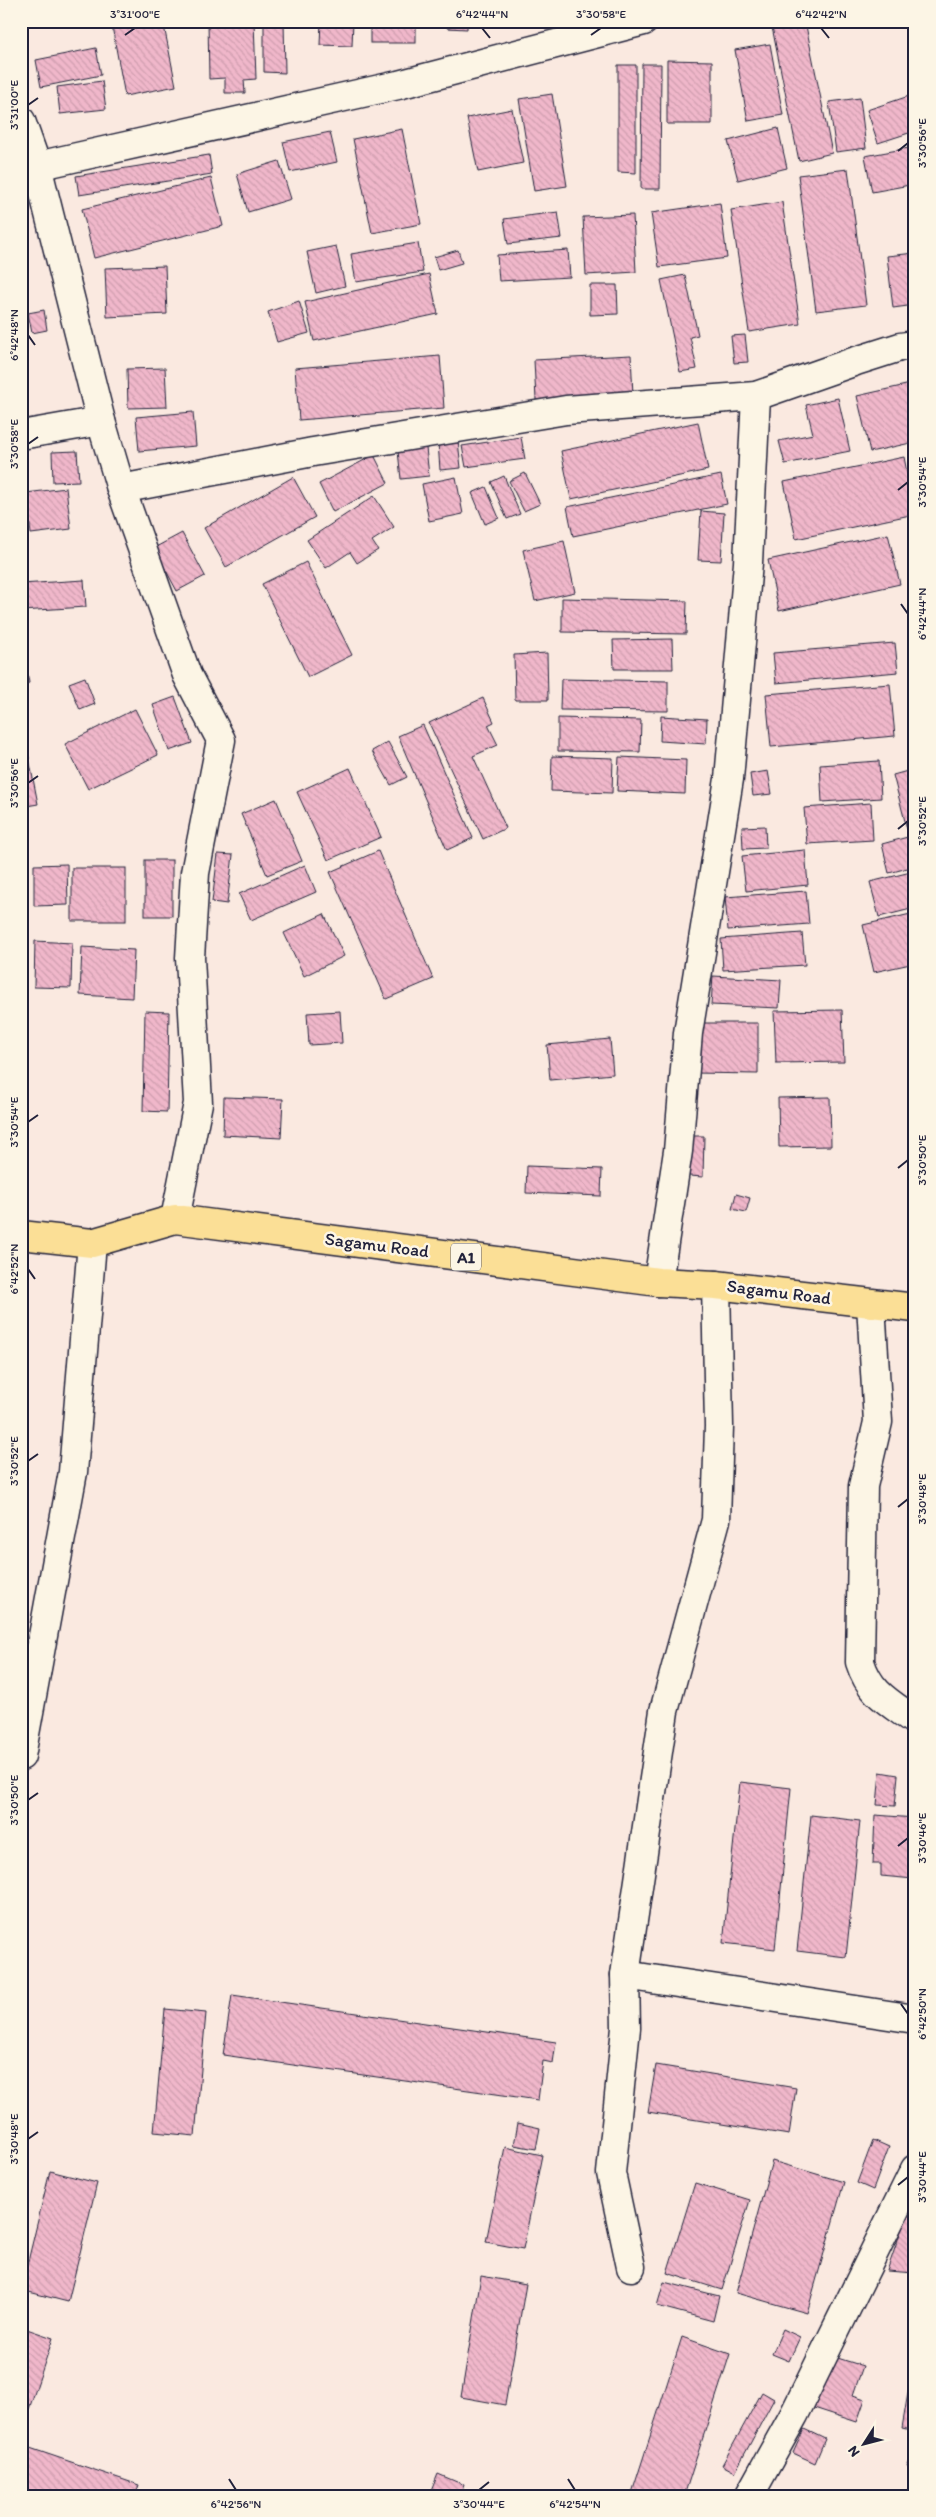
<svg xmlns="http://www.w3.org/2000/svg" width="936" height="2517" viewBox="0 0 936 2517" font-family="Itim,sans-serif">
<defs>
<pattern id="building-back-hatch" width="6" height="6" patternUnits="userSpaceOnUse" patternTransform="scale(1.25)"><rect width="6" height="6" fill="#f0b7ca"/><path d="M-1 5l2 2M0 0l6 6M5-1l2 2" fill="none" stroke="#ce9dae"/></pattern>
</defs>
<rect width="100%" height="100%" fill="#fae9e0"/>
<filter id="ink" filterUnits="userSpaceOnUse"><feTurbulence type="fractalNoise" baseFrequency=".02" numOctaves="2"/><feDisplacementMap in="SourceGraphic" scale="10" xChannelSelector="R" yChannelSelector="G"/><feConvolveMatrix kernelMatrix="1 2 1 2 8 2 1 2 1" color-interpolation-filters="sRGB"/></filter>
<g filter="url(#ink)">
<g fill="url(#building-back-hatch)" stroke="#22223b">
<path d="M111 21H163L176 86 125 96Z"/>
<path d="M208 21H254L256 79 244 80 245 93H225V78L209 79Z"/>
<path d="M264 21H284L285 73 264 72Z"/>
<path d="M321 21H353L352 46 320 45Z"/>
<rect x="370" y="21" width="46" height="22"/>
<path d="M447 21H467V29L447 28Z"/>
<path d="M805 21 832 153 799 161 772 27Z"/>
<path d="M770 44 783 115 748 121 735 50Z"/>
<path d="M96 48 101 75 41 87 36 60Z"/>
<path d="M667 60 712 61V124H667Z"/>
<path d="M642 64H661L660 189H641Z"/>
<path d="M618 65H636V173L618 172Z"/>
<path d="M102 81 106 109 60 114 57 87Z"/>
<path d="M552 94 567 186 534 191 519 99Z"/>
<path d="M915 94V131L878 143 867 110Z"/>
<path d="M860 98 866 148 836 152 829 102Z"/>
<path d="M512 109 523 163 478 172 467 118Z"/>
<path d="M778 128 787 168 738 180 728 141Z"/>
<path d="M402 129 421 224 372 233 353 139Z"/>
<path d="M330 132 337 162 290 172 283 142Z"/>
<path d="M914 147 915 184 872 192 865 156Z"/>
<path d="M209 155 212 174 79 195 76 176Z"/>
<path d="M279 161 291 199 248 212 237 174Z"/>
<path d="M848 169 866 305 816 311 798 175Z"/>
<path d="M211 178 223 226 94 258 82 209Z"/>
<path d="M782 202 800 324 749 332 731 210Z"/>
<path d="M720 203 727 258 659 267 651 213Z"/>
<path d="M558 212 562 238 508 244 504 219Z"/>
<path d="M633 215 636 272 586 275 583 217Z"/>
<path d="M418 243 423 272 356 282 351 254Z"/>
<path d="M336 246 345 286 316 293 307 252Z"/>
<path d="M458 250 462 263 438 270 434 257Z"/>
<path d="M568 250 570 277 499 281 497 255Z"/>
<path d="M915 253V305L893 308 887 256Z"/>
<path d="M165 266 167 314 107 317 105 268Z"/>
<path d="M429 274 438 314 314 341 305 302Z"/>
<path d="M685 275 698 335 690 337 697 369 680 372 661 280Z"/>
<path d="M590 285H617L618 314 590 315Z"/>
<path d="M299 301 309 333 277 342 268 312Z"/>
<path d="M44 310 47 330 32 333 28 313Z"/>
<path d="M745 335 748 362 734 363 731 336Z"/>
<path d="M631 355 633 395 536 400 534 360Z"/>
<path d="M440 356 444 408 299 420 295 368Z"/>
<path d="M165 368 167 407 128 408 127 369Z"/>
<path d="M915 383V442L870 452 857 396Z"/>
<path d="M838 398 850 451 785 464 779 441 813 434 806 405Z"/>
<path d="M193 412 196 446 139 451 136 417Z"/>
<path d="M698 422 708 470 571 499 561 451Z"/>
<path d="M521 437 525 459 466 467 462 446Z"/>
<path d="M458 441 461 468 440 470 438 442Z"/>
<path d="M426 448 429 476 401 479 398 451Z"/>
<path d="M77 451 79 481 53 482 52 452Z"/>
<path d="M374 455 388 483 333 512 319 484Z"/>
<path d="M904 457 915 514 796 539 784 482Z"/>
<path d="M525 473 540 504 524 511 509 481Z"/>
<path d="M721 475 727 504 573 536 567 507Z"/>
<path d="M504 476 520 514 507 519 491 482Z"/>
<path d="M293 477 315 517 226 567 204 528Z"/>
<path d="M456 477 463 514 429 521 422 484Z"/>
<path d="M486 487 499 518 485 524 472 493Z"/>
<path d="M66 488 71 529 31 534 26 493Z"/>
<path d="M374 496 394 527 372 541 378 550 357 563 350 552 326 568 307 540Z"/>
<path d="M701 511 724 513 721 561 698 560Z"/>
<path d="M182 533 205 576 177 591 154 548Z"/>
<path d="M888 534 900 584 779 611 768 560Z"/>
<path d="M564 541 575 592 535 601 523 550Z"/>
<path d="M306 562 352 655 308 677 262 584Z"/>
<path d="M84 580 86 607 21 611V584Z"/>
<path d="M562 598 687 601 686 634 562 632Z"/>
<path d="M21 635 29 683 21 685Z"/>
<path d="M672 639 673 669H614L613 640Z"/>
<path d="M895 643 898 672 776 683 773 653Z"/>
<path d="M547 653 548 700H515L514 655Z"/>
<path d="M85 677 95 704 80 710 69 683Z"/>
<path d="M561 679 668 681V711L560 710Z"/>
<path d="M890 684 895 736 771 747 766 694Z"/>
<path d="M175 697 192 743 169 751 153 705Z"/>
<path d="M483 698 494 722 488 725 498 745 473 756 506 828 483 839 429 723Z"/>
<path d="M135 709 158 755 88 789 65 744Z"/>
<path d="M661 716 707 719 706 744 660 741Z"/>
<path d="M558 718 641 720 640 752 558 751Z"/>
<path d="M423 725 473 838 447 850 398 736Z"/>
<path d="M388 742 407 777 391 785 372 751Z"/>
<path d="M26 743 38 804 21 807V744Z"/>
<path d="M552 756 613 758 612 793 551 791Z"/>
<path d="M619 757 686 760 685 794 617 791Z"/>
<path d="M879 761 881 798 822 802 820 765Z"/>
<path d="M350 768 381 837 328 860 297 792Z"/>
<path d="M915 769V827L907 829 893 775Z"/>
<path d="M768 771 772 794 753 796 750 774Z"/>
<path d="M276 799 302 861 267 875 241 814Z"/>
<path d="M871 803 873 840 807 844 804 808Z"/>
<path d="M765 826 766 848 743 849 742 827Z"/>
<path d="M915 835V866L889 873 882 844Z"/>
<path d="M805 850 808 885 746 891 742 856Z"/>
<path d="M378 851 433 979 386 999 330 872Z"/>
<path d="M218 854 233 855 227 904 212 902Z"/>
<rect x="145" y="860" width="27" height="56"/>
<path d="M67 864 68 905 34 906V865Z"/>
<path d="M305 865 316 892 251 920 239 894Z"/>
<rect x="72" y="868" width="54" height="53"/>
<path d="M915 871V908L879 917 870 882Z"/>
<path d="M806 891 809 924 728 930 725 897Z"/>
<path d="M915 913V963L874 972 863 925Z"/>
<path d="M324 914 344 956 304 976 284 933Z"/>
<path d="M802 933 805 965 723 970 721 939Z"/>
<path d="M35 941 72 943 71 988 34 987Z"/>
<path d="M82 947 134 950 132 998 80 995Z"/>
<path d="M713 976 781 980 779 1008 711 1005Z"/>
<path d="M842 1010 844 1062 776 1063 774 1011Z"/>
<path d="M145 1011 169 1012 167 1112 143 1111Z"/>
<path d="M340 1011 342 1043 309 1045 307 1013Z"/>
<path d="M695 1023H758V1074L694 1073Z"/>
<path d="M610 1039 613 1074 550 1080 547 1045Z"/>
<path d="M224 1097 283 1099 281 1138 223 1135Z"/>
<path d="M830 1097 831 1146 779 1147 778 1098Z"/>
<path d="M689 1136H704L703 1177 689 1176Z"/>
<path d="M527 1166 602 1169 601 1196 526 1193Z"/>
<path d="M736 1194 750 1198 746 1212 732 1209Z"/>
<path d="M880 1772 898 1775 895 1806 877 1805Z"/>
<path d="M740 1782 791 1788 775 1949 723 1943Z"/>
<path d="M811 1815 860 1821 846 1957 797 1951Z"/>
<path d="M875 1815 915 1818 914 1879 881 1876V1864H873Z"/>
<path d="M232 1995 556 2042 553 2063 543 2061 538 2100 223 2055Z"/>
<path d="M165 2009 206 2013 195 2136 154 2132Z"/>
<path d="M656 2065 796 2088 789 2135 648 2112Z"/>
<path d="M518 2123 540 2128 536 2149 514 2145Z"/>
<path d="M873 2140 889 2147 873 2190 857 2183Z"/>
<path d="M505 2147 542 2155 523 2249 486 2242Z"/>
<path d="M772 2161 844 2182 807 2313 736 2293Z"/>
<path d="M50 2171 97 2183 68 2302 21 2290Z"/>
<path d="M695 2183 750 2200 722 2290 667 2273Z"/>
<path d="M911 2202 915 2204V2273L887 2271Z"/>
<path d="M481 2276 526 2284 505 2405 461 2397Z"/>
<path d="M664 2282 719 2296 713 2321 657 2306Z"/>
<path d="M21 2327 53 2338 21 2433Z"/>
<path d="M783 2329 800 2337 789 2361 772 2354Z"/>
<path d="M682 2337 730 2354 684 2496H631Z"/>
<path d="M828 2355 863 2366 853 2395 865 2399 857 2422 811 2407Z"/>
<path d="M909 2387 915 2388V2431L902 2428Z"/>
<path d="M762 2392 774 2399 735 2472 722 2465Z"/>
<path d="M804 2429 825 2439 815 2463 793 2453Z"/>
<path d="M21 2445 139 2485 135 2496H21Z"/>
<path d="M915 2449V2469L907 2466Z"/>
<path d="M438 2474 464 2485 460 2496H429Z"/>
<path d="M915 2475V2495L907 2491Z"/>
</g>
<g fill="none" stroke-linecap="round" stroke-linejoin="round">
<defs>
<g id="minor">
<path d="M21 121 37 166 101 421 121 489 187 675 221 740 195 873 190 958 198 1103 175 1219"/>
<path d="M37 166 398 85 644 21"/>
<path d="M21 435 101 421"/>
<path d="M121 489 313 452 566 410 756 396 856 361 900 347 915 345"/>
<path d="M658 1282 678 1151 688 1033 729 779 748 563 756 396"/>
<path d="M871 1304 878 1422 863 1486 860 1662C870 1694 889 1702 915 1721"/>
<path d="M21 1756 73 1472 92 1243"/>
<path d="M625 1975 915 2019"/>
<path d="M631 2267 611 2173 626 2028 625 1975 664 1711 716 1520 719 1426 716 1285"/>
<path d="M749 2496 794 2415 915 2169"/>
</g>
<path id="highway" d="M21 1235 92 1243 175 1219 658 1282 716 1285 915 1308"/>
</defs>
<use href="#minor" stroke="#22223b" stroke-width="31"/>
<use href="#highway" stroke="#22223b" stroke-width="31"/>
<use href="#minor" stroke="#fcf5e5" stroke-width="28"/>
<use href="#highway" stroke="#fbdf96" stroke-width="28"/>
</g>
</g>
<path fill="none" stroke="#22223b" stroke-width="2" d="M482 28 490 38M821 28 829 38M125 35 135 28M591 35 601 28M28 105 38 98M898 151 908 143M28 335 35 345M28 444 38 437M898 490 908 482M901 604 908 614M28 783 38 776M898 829 908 821M28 1122 38 1115M898 1168 908 1160M28 1269 35 1279M28 1461 38 1454M898 1507 908 1499M28 1800 38 1793M898 1846 908 1838M901 2004 908 2014M28 2139 38 2132M898 2185 908 2177M229 2479 236 2490M568 2479 575 2490M479 2490 489 2482"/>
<g text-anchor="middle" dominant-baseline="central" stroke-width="5" stroke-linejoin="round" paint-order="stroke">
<rect fill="#fcf5e5" stroke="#63616e" stroke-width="1" x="451" y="1243.5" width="30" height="27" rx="4"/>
<g font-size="16" font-weight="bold" fill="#22223b">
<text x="466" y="1257">A1</text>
</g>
<g font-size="18" fill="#22223b" stroke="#fcf5e5">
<text transform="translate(377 1245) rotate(7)">Sagamu Road</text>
<text transform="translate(779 1292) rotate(7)">Sagamu Road</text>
</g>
</g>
<rect width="936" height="2517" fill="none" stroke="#fcf5e5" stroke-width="55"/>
<g transform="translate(864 2444) rotate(234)" stroke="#fcf5e5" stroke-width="4" paint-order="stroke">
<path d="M0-4L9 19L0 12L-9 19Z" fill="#22223b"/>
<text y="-8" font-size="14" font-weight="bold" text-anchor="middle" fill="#22223b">N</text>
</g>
<rect x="28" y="28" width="880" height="2462" fill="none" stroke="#22223b" stroke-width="2"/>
<g font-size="12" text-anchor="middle" fill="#22223b">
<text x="135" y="18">3°31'00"E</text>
<text x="482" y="18">6°42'44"N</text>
<text x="601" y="18">3°30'58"E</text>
<text x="821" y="18">6°42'42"N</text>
<text transform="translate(14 105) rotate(-90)" y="4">3°31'00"E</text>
<text transform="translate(922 143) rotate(-90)" y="4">3°30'56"E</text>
<text transform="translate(14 335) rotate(-90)" y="4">6°42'48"N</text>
<text transform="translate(14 444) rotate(-90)" y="4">3°30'58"E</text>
<text transform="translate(922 482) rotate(-90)" y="4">3°30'54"E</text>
<text transform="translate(922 614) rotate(-90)" y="4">6°42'44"N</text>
<text transform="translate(14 783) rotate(-90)" y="4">3°30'56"E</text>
<text transform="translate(922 821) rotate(-90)" y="4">3°30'52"E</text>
<text transform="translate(14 1122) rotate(-90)" y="4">3°30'54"E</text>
<text transform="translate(922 1160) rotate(-90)" y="4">3°30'50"E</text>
<text transform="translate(14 1269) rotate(-90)" y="4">6°42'52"N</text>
<text transform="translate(14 1461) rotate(-90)" y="4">3°30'52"E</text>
<text transform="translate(922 1499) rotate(-90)" y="4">3°30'48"E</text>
<text transform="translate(14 1800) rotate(-90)" y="4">3°30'50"E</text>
<text transform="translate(922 1838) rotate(-90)" y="4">3°30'46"E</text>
<text transform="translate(922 2014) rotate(-90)" y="4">6°42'50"N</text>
<text transform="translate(14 2139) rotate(-90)" y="4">3°30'48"E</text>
<text transform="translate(922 2177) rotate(-90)" y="4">3°30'44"E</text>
<text x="236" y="2508">6°42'56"N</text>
<text x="479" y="2508">3°30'44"E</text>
<text x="575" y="2508">6°42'54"N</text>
</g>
</svg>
